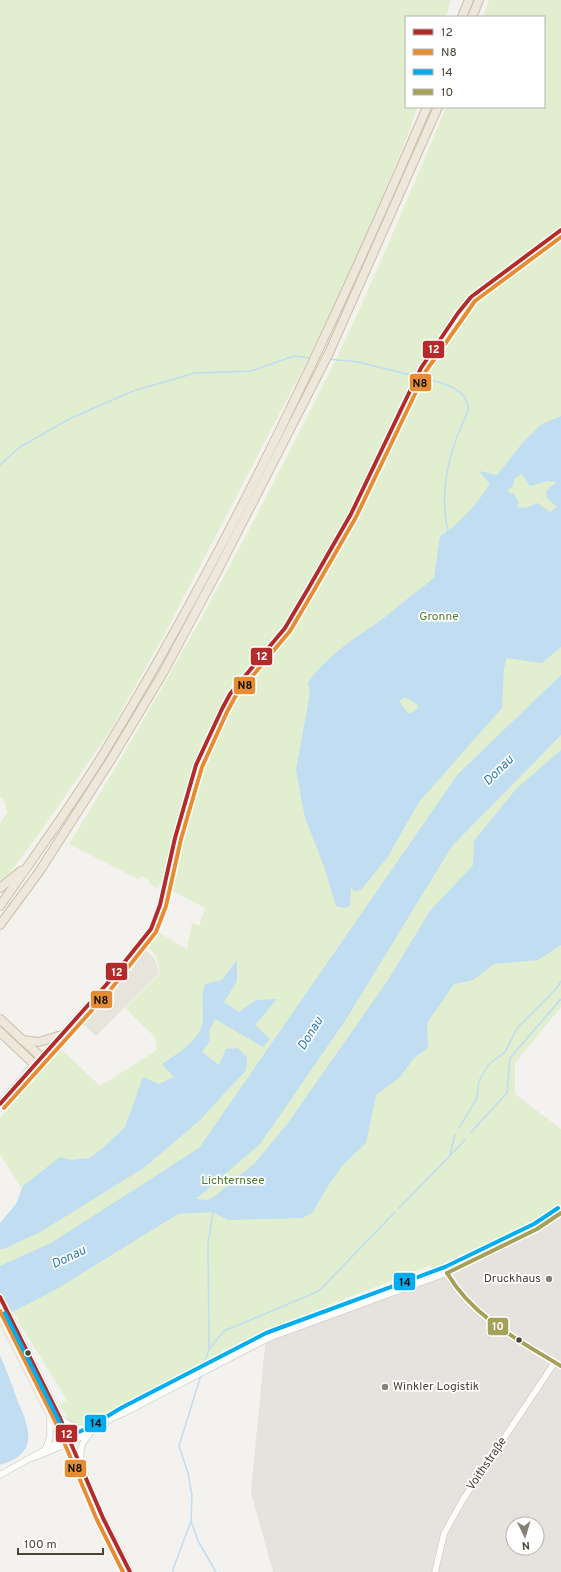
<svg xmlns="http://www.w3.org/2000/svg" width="561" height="1572" viewBox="0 0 561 1572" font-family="Overpass,sans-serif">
<rect width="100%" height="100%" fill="#f4f2ee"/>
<path fill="#e7e4dc" d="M143 947 155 959 159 973 96 1036 80 1021Z"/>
<path fill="#e6e2de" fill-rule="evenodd" d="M561 1209V1572H273L251 1492 266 1336 388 1290 507 1239ZM513 1524H537V1548H513Z"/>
<g fill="#e1eecf">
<path d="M0 0H451L446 17H406V107H417L410 130 345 288 163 637 112 728 42 830 8 875 0 881V824L7 812 4 800 0 797Z"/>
<path d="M489 0H561V1007L515 1063V1094L561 1129V1205L510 1236 434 1272 431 1265 286 1322 251 1344 88 1425 70 1422 59 1405 67 1400 21 1326 0 1285V1224L25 1194 0 1154V1118L60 1048 100 1086 157 1050 155 1037 125 1008 160 973 156 956 146 945 158 932 187 949 192 923 199 926 205 908 159 884 158 888 149 884V880L141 876 138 879 69 844C144 723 213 600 278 474 301 428 325 383 347 336 382 261 414 184 446 107H544V17H483Z"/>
</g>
<g fill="#c0ddf1" fill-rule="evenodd">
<path d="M561 416V647L542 663 507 658 504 668 502 708 419 802 387 858 361 890 355 891 351 888 350 906 344 908 336 906 324 866 305 818 296 770 310 693 308 683C327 654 358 637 385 617 401 604 417 591 434 578L440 536C461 523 476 505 490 484L479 471 497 475 524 441 542 424ZM522 474 530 486 547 481 557 482 546 491 547 498 557 507 550 512 537 503 526 508 517 507 519 502 514 494 509 493 508 489 512 488 515 478ZM405 697 418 705V708L410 714 406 711 399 701Z"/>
<path d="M561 675V735L452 846 345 1021 260 1144 196 1199 208 1200 215 1196 255 1163 288 1123 388 980 430 911 473 865 474 841 516 789 561 750V945L538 960 494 964 473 980 454 984 427 1023 428 1048 414 1058 400 1077 376 1095 366 1143 342 1166 328 1186 312 1213 302 1218 228 1220 213 1212 178 1214 55 1290 0 1318V1266L51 1243 199 1148 458 774Z"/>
<path d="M237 960V981L224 1002 239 1012 256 1000 277 999 255 1025 270 1039 263 1047 215 1019 209 1031 210 1041 202 1052 219 1065 226 1049 238 1048 247 1057 246 1070 200 1120 145 1167 42 1231 4 1249H0V1223L16 1204 23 1186 60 1157 71 1160 90 1158 104 1147 125 1127 143 1077 159 1084 174 1077 162 1064C179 1052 204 1039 203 1015 203 1000 201 999 205 984L222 980Z"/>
<path d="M0 1355C6 1370 12 1384 17 1399 29 1428 41 1453 0 1465Z"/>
</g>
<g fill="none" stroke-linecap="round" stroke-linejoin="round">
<g stroke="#c0ddf1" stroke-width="1.5">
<path d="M328 359 358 362 415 376"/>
<path d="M418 377C433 381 457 385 465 398 473 409 464 418 460 429 447 461 440 497 448 531"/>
<path d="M0 465 20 447 69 419 133 391 195 373 251 371 294 356 311 358"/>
<path d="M459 1128 477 1098 479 1081 488 1065 505 1052 517 1028 556 989 561 981"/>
<path d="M471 1132 507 1093 510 1058 561 999"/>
<path d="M450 1155 455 1135"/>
<path d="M399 1208 466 1139"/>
<path d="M209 1347 208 1244 213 1212"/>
<path d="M202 1370 209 1349 224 1331 319 1291 395 1212"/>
<path d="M191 1521 198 1541 216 1572"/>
<path d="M172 1572 191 1521 192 1496 188 1473 179 1446 201 1375"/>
</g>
<defs>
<g id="minor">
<path d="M41 1057 106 985 143 941 151 929 160 905 175 838 196 765 222 709 230 694 285 628 308 589 351 514 421 368 458 313 471 297 561 230"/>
<path d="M447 1273C467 1316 523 1342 561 1366"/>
<path d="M61 1419 75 1428H89L124 1413 269 1338 447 1273 537 1229 561 1213"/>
<path d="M46 1448 50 1437V1417"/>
<path d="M33 1458 71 1442 105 1424"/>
<path d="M81 1463C80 1451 80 1444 89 1435"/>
<path d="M0 1475 66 1438"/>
<path d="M435 1572 444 1534 462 1501 555 1362"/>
</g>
<g id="major">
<path d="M0 1104 41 1057"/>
<path d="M0 1297 60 1418 85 1475"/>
<path d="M0 1316 130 1572"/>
</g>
<g id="highway">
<path d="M462 17 469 0"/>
<path d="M472 17 479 0"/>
<path d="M0 888 21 871"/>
<path d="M0 906C35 855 73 804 105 751 230 546 333 327 427 107"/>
<path d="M0 925 39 872 112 758 163 673 217 572 329 353 438 107"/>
<path d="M0 1019 41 1057"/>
<path d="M0 1032 34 1064"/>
<path d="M22 1040 39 1042 58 1036"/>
</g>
</defs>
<use href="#minor" stroke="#d2d0cb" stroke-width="7"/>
<use href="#major" stroke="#d6cebb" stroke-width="8"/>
<use href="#highway" stroke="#ccbfa9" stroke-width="10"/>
<use href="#minor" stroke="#fdfdfc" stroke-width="5.5"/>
<use href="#major" stroke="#f2efe6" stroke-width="7"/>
<use href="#highway" stroke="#ede8db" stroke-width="8"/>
<defs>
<g id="bus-1">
<path d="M0 1104 106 985 151 929 160 905 175 838 196 765 222 709 230 694 285 628 308 589 351 514 421 368 458 313 471 297 561 230"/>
<path d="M0 1297 60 1418 103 1518 130 1572"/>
</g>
<g id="bus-2">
<path d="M4 1108 111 989 156 932 166 906 181 839 202 767 227 712 235 697 290 631 313 592 356 517 426 371 475 301 561 237"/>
<path d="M0 1311 55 1421 97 1520 123 1572"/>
</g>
<path id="bus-3" d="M5 1313 67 1437 88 1428 121 1408 266 1333 445 1267 534 1224 558 1208"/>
<g id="bus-4">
<path d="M447 1273C473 1317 518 1340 561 1366"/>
<path d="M447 1273 537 1229 561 1213"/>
</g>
</defs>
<use href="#bus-1" stroke="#fff" stroke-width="7"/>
<use href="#bus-2" stroke="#fff" stroke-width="7"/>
<use href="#bus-3" stroke="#fff" stroke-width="7"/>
<use href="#bus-4" stroke="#fff" stroke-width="7"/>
<use href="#bus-1" stroke="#b22c2b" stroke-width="4"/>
<use href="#bus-2" stroke="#e68d34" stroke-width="4"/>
<use href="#bus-3" stroke="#00adef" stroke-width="4"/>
<use href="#bus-4" stroke="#a5a158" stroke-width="4"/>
</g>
<g fill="#868178" stroke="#fff" stroke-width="1.5">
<circle cx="549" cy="1279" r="4"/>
<circle cx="385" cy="1387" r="4"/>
</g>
<g fill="#4b4439" stroke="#fff" stroke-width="1.5">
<circle cx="519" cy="1340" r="3.5"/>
<circle cx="28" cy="1353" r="3.5"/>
</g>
<g text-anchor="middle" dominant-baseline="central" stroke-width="3.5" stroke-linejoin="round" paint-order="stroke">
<g font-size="12" fill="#4a7f2a" stroke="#fff">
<text x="439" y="617">Gronne</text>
<text x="233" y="1181">Lichternsee</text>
</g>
<g font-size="12" fill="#4b4439" stroke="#fff" text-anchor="end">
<text x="541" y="1279">Druckhaus</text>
<text x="393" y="1387" text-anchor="start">Winkler Logistik</text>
</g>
<g font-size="12" fill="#4b4439" stroke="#fff">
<text transform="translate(487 1464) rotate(-56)">Voithstraße</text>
</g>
<g font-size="13" font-style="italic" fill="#2e7ab2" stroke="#fff">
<text transform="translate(499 771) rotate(-45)">Donau</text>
<text transform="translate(311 1034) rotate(-58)">Donau</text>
<text transform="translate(69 1258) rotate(-26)">Donau</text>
</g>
</g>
<g stroke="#fff" stroke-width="1.5">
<rect x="422" y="340" width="23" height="19" rx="4" fill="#b22c2b"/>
<rect x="409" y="373" width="23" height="19" rx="4" fill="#e68d34"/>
<rect x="250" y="647" width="23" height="19" rx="4" fill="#b22c2b"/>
<rect x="233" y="676" width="23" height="19" rx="4" fill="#e68d34"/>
<rect x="105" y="962" width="23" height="19" rx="4" fill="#b22c2b"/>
<rect x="90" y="990" width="23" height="19" rx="4" fill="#e68d34"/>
<rect x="393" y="1272" width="23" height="19" rx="4" fill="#00adef"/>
<rect x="487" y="1317" width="22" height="19" rx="4" fill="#a5a158"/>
<rect x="84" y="1414" width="23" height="19" rx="4" fill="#00adef"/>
<rect x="55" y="1424" width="23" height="19" rx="4" fill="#b22c2b"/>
<rect x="64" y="1459" width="23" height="19" rx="4" fill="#e68d34"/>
</g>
<g font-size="11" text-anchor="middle" font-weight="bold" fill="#fff">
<text x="434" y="353">12</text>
<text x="262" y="660">12</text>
<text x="117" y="976">12</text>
<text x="498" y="1330">10</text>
<text x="67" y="1438">12</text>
</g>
<g font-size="11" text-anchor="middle" font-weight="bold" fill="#111">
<text x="420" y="387">N8</text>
<text x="245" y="689">N8</text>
<text x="101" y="1004">N8</text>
<text x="405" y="1286">14</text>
<text x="96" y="1427">14</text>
<text x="75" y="1472">N8</text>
</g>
<rect x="405" y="16" width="140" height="92" fill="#ffffff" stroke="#b7b4b0"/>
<rect x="413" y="29" width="20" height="6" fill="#b22c2b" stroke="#b7b4b0"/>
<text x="441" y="36" font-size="12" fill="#4b4439">12</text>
<rect x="413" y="49" width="20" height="6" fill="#e68d34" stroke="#b7b4b0"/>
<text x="441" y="56" font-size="12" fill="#4b4439">N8</text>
<rect x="413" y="69" width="20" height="6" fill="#00adef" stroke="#b7b4b0"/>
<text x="441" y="76" font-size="12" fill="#4b4439">14</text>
<rect x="413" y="89" width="20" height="6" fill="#a5a158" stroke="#b7b4b0"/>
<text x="441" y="96" font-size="12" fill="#4b4439">10</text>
<g transform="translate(525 1536) rotate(175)"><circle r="19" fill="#ffffff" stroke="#b7b4b0"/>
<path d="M0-3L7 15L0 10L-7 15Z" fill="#868178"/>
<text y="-6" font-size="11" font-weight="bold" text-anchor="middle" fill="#4b4439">N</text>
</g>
<path d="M18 1548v6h85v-6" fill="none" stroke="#4b4439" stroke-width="2"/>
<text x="24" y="1548" font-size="12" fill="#4b4439" stroke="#ffffff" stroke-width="3" paint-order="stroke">100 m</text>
</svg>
